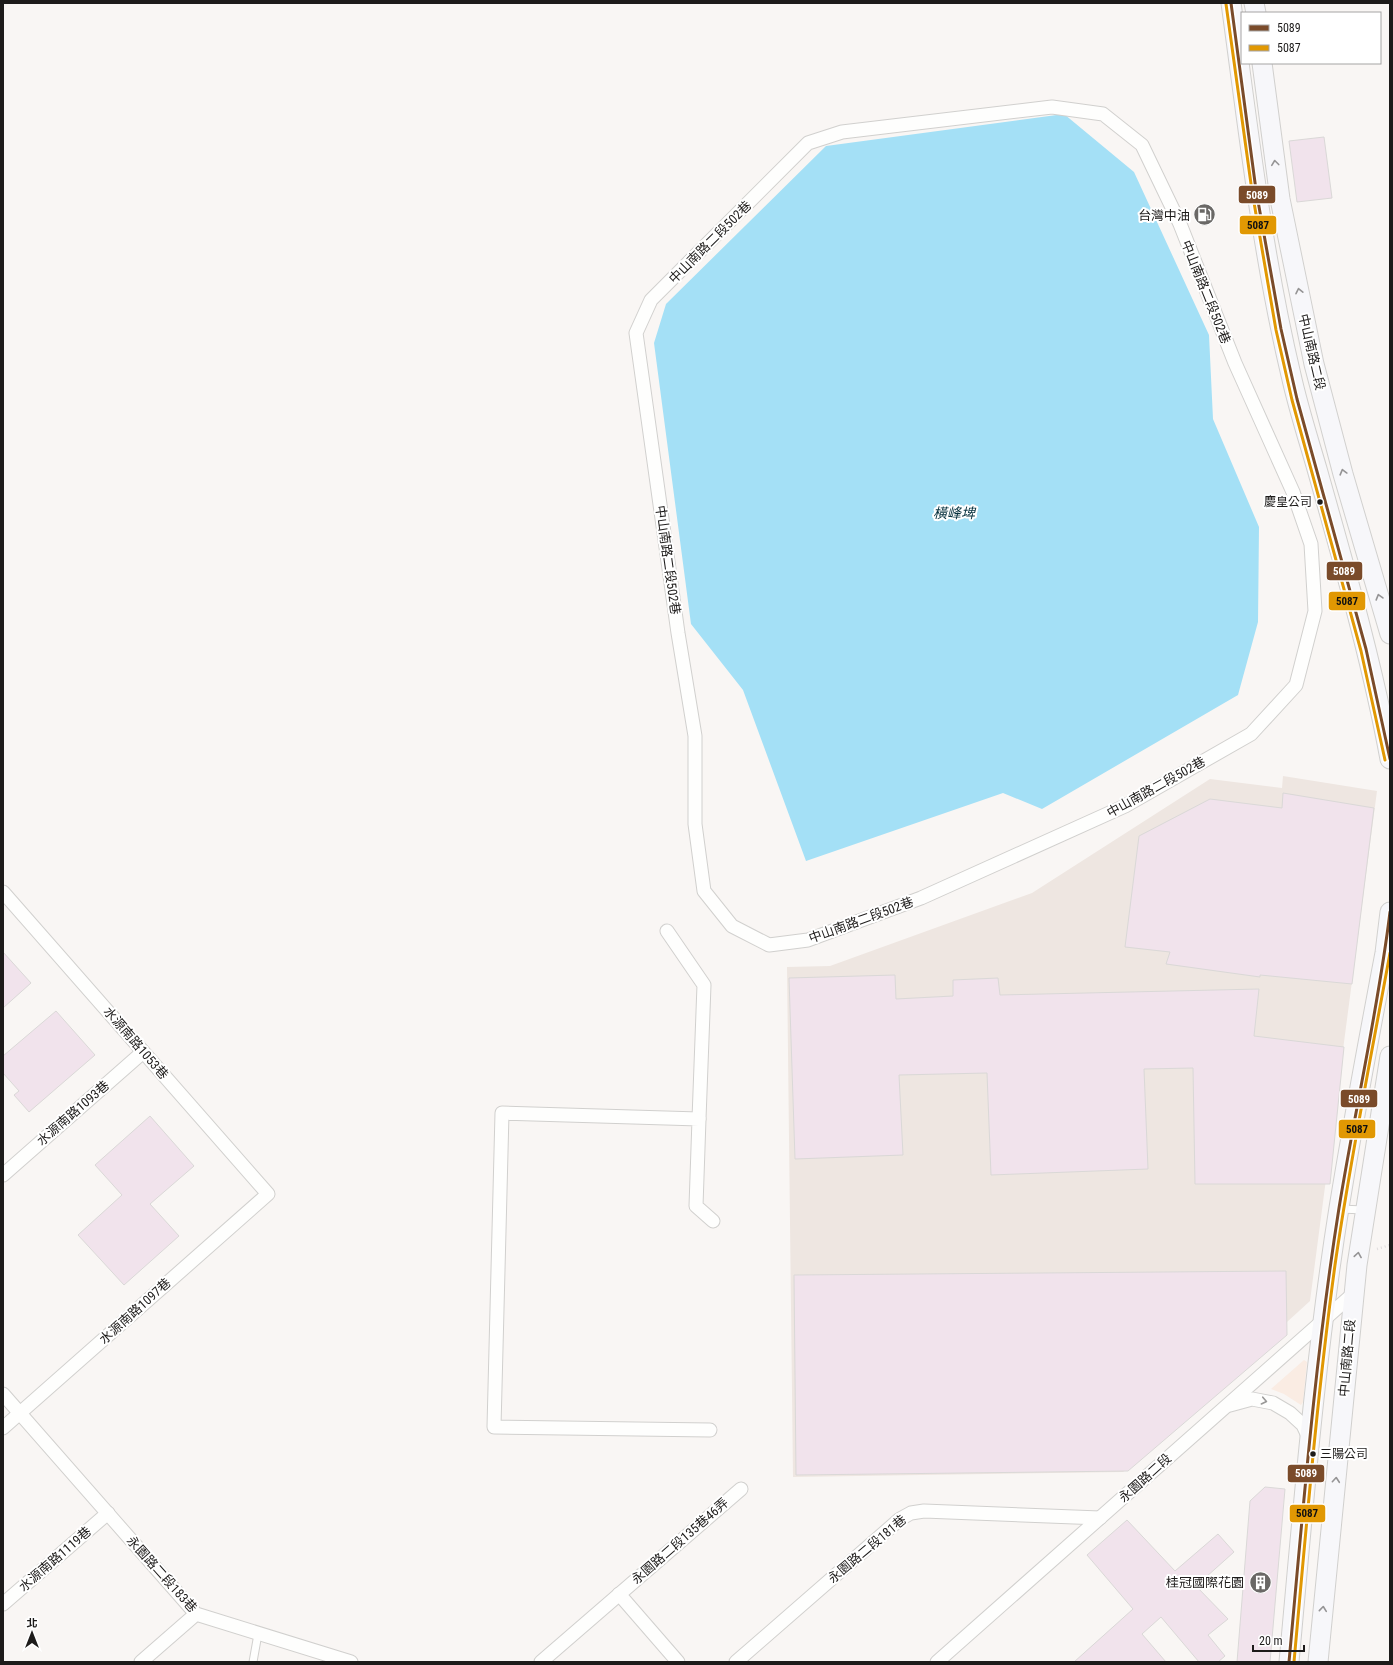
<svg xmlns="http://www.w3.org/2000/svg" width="1393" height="1665" viewBox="0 0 1393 1665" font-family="'Roboto Condensed','Noto Sans TC',sans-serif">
<rect width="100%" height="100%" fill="#f9f6f4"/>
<path fill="#eee6e1" d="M1283 776 1377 791 1310 1301 1123 1472 793 1477 787 967 830 966 1032 893 1210 779 1282 788Z"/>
<path fill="#faece3" d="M1304 1360 1307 1362 1303 1402 1301 1405 1284 1394 1271 1389Z"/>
<path fill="#a4e0f6" d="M1064 114 1134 172 1209 335 1213 419 1259 527 1258 622 1238 695 1042 809 1003 793 806 861 743 690 691 624 654 343 666 304 826 146Z"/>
<g fill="#f1e3ec" stroke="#dad8d7">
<path d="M1324 137 1332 198 1297 202 1289 141Z"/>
<path d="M1283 793 1374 808 1352 984 1260 975V977L1166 964 1170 952 1125 947 1139 836 1210 799 1282 808Z"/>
<path d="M3 952 31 983 3 1008Z"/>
<path d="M895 975 896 999 953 996V980L998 978 1000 995 1259 989 1254 1036 1344 1047 1330 1184H1195L1193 1068 1144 1069 1148 1169 991 1175 987 1073 899 1075 903 1155 795 1159 789 978Z"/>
<path d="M56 1011 95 1055 29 1112 14 1095 19 1091 3 1073V1056Z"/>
<path d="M150 1116 194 1166 150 1204 179 1236 124 1285 78 1235 122 1195 95 1165Z"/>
<path d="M1286 1271 1287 1335 1128 1471 796 1475 794 1275Z"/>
<path d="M1265 1487 1285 1489 1270 1662H1237L1250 1501Z"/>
<path d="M1127 1520 1175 1571 1218 1534 1234 1552 1196 1586 1228 1619 1208 1635 1225 1656 1218 1662H1199L1161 1617 1142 1634 1166 1662H1074L1133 1609 1087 1555Z"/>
</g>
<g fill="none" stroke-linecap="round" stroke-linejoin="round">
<defs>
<g id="service">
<path d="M1339 1209 1365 1210"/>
<path d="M253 1662 258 1634"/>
</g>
<g id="minor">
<path d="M1052 107 1103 114 1142 145 1180 224 1235 363 1293 492 1311 544 1315 611 1296 685 1251 734 1125 806 921 898 808 940 769 945 732 926 704 891 695 824V736L678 633 636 333 651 300 808 143 842 132Z"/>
<path d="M3 892 268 1194 3 1428"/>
<path d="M667 931 704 985 699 1119"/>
<path d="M3 1175 143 1052"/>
<path d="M3 1394 196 1614 351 1662"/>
<path d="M1230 1405 1252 1399 1273 1403 1290 1413 1303 1425 1310 1440"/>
<path d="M710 1430 494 1427 502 1113 699 1119 696 1206 713 1221"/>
<path d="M619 1594 678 1662"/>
<path d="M3 1604 108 1513"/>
<path d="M141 1662 196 1614"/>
<path d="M541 1662 741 1489"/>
<path d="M736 1662 900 1519 911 1513 924 1511 1100 1518"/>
<path d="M937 1662 1353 1294"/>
</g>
<g id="secondary">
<path d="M1231 3C1248 127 1262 253 1291 375 1298 407 1308 438 1317 469 1344 565 1372 661 1390 759"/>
<path d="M1254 3 1256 13"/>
<path d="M1262 63 1280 199 1314 364 1343 474 1390 634"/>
<path d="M1289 1662C1303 1510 1315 1358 1339 1208 1353 1122 1369 1037 1385 953L1390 912"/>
<path d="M1318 1662 1357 1265 1390 1056"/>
</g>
</defs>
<use href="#service" stroke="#d1d0ce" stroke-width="9"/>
<use href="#minor" stroke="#d1d0ce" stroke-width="15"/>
<use href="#secondary" stroke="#d1d0ce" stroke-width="21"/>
<path stroke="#dfdddd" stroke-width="2.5" stroke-dasharray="1 3" stroke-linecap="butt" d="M1377 1249 1390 1245"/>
<use href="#service" stroke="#fefefd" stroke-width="7"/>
<use href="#minor" stroke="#fefefd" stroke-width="13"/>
<use href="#secondary" stroke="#f7f7fa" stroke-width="19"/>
<defs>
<g id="bus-1">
<path d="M1231 3 1256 190 1281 329 1297 399 1366 649 1390 759"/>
<path d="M1289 1662C1303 1510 1315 1359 1339 1208 1355 1109 1378 1011 1390 912"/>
</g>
<g id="bus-2">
<path d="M1226 4 1252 191 1276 330 1292 400 1361 651 1385 760"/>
<path d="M1294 1662C1306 1530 1317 1397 1335 1265 1350 1161 1371 1057 1390 953"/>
</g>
</defs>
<use href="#bus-1" stroke="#fff" stroke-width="6"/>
<use href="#bus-2" stroke="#fff" stroke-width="6"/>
<use href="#bus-1" stroke="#7a4b2a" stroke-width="3"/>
<use href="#bus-2" stroke="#e19803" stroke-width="3"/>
</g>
<defs><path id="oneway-chevron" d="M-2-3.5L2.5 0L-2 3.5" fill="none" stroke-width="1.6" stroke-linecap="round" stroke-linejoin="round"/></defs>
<g stroke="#959495">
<use href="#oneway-chevron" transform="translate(1275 163) rotate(-97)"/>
<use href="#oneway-chevron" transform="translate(1299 291) rotate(-102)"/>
<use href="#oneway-chevron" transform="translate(1343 472) rotate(-105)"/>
<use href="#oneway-chevron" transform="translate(1379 597) rotate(-106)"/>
<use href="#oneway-chevron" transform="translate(1358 1255) rotate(-81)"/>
<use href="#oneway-chevron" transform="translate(1336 1480) rotate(-85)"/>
<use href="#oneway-chevron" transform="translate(1323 1609) rotate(-84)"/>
</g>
<use stroke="#999897" href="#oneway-chevron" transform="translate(1264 1401) rotate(12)"/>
<defs>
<symbol id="fuel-disc" viewBox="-11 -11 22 22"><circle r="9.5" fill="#6a6866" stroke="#fff"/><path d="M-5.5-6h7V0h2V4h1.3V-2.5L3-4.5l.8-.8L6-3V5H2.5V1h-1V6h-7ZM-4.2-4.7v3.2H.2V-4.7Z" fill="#fff"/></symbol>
<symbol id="building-disc" viewBox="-11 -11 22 22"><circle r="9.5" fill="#6a6866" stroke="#fff"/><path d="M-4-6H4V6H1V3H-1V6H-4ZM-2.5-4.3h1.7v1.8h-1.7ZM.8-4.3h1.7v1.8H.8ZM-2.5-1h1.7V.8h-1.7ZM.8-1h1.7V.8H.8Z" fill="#fff"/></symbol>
</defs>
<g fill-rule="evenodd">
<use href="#fuel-disc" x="1192" y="202" width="25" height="25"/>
<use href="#building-disc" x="1248" y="1570" width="25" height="25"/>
</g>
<g fill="#1d1b1a" stroke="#fff" stroke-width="1.5">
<circle cx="1320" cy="502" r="3.5"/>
<circle cx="1313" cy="1454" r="3.5"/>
</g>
<g text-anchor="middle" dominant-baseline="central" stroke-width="4" stroke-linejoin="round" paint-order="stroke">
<g font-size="12" fill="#1d1b1a" stroke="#fff" text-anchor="end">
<text x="1312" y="502">慶皇公司</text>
<text x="1320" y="1454" text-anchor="start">三陽公司</text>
</g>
<g font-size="13" fill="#1d1b1a" stroke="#fff" text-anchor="end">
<text x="1190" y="215">台灣中油</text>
<text x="1244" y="1582">桂冠國際花園</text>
</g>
<g font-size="13" fill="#1d1b1a" stroke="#fff">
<text transform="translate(710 242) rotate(-45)">中山南路二段502巷</text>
<text transform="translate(1206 292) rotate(68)">中山南路二段502巷</text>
<text transform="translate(1312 352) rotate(77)">中山南路二段</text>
<text transform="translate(668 560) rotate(82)">中山南路二段502巷</text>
<text transform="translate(1156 787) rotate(-29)">中山南路二段502巷</text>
<text transform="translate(861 920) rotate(-20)">中山南路二段502巷</text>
<text transform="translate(136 1043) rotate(49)">水源南路1053巷</text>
<text transform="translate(73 1113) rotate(-41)">水源南路1093巷</text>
<text transform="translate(135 1311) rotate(-42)">水源南路1097巷</text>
<text transform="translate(1347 1358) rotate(-85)">中山南路二段</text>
<text transform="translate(1145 1478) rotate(-42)">永園路二段</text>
<text transform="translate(680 1541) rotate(-41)">永園路二段135巷46弄</text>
<text transform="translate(867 1549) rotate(-40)">永園路二段181巷</text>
<text transform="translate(55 1559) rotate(-41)">水源南路1119巷</text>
<text transform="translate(162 1574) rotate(48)">永園路二段183巷</text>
</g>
<g font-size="14" font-style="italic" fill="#07313e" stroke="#fff">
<text x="954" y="513">橫峰埤</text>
</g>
</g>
<g stroke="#fff" stroke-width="1.5">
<rect x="1238" y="185" width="38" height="19" rx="4" fill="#7a4b2a"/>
<rect x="1239" y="215" width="38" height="20" rx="4" fill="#e19803"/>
<rect x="1326" y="561" width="37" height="20" rx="4" fill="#7a4b2a"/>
<rect x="1328" y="591" width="38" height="20" rx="4" fill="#e19803"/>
<rect x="1340" y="1089" width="38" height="19" rx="4" fill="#7a4b2a"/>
<rect x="1338" y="1119" width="38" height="20" rx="4" fill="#e19803"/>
<rect x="1287" y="1464" width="38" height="19" rx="4" fill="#7a4b2a"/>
<rect x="1289" y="1504" width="37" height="19" rx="4" fill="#e19803"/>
</g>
<g font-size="11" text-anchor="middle" font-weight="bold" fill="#fff">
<text x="1257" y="199">5089</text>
<text x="1344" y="575">5089</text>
<text x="1359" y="1103">5089</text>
<text x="1306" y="1477">5089</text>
</g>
<g font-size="11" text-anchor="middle" font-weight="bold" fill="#111">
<text x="1258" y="229">5087</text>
<text x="1347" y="605">5087</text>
<text x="1357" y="1133">5087</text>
<text x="1307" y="1517">5087</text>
</g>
<rect width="1393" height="1665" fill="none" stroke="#1d1b1a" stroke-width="8"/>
<rect x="1241" y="12" width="140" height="52" fill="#ffffff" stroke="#a5a4a3"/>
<rect x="1249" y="25" width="20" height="6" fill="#7a4b2a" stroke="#a5a4a3"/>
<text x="1277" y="32" font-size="12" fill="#1d1b1a">5089</text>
<rect x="1249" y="45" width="20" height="6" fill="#e19803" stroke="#a5a4a3"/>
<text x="1277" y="52" font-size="12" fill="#1d1b1a">5087</text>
<g transform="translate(32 1633)" stroke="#ffffff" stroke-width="3" paint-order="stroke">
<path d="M0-3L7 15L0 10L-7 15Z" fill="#1d1b1a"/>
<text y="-6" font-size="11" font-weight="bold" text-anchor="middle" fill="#1d1b1a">北</text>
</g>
<path d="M1253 1645v6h51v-6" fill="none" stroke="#1d1b1a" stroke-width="2"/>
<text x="1259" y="1645" font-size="12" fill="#1d1b1a" stroke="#ffffff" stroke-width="3" paint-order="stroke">20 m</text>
</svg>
